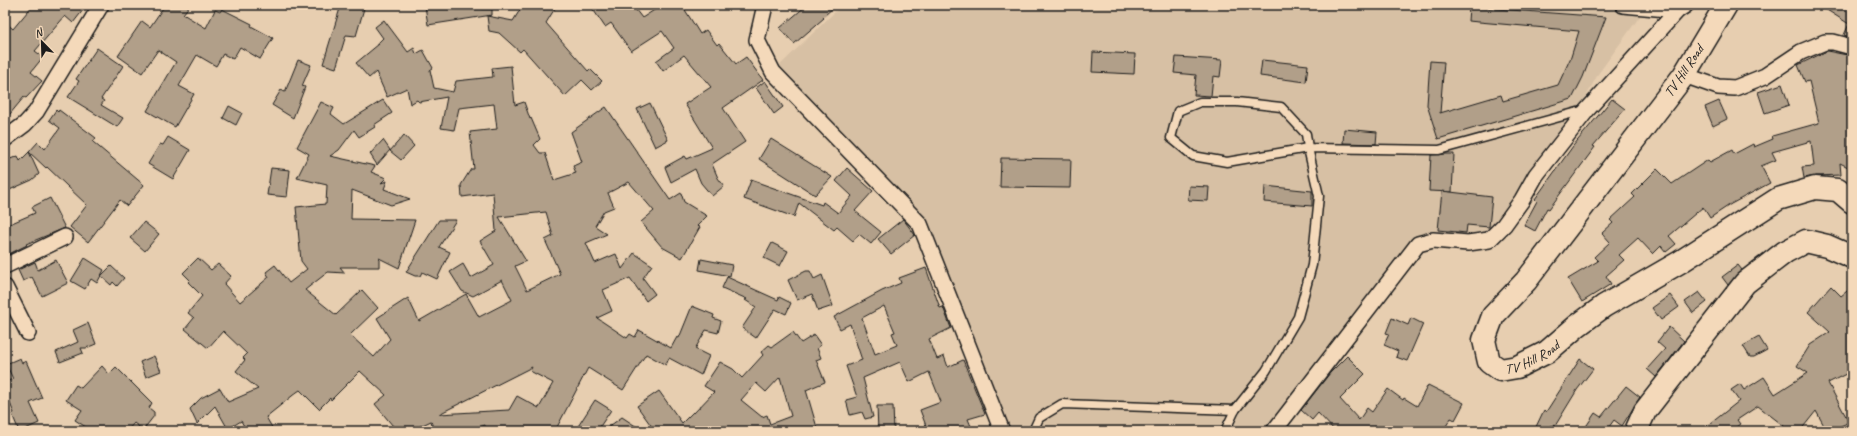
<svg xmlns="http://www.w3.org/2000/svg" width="1857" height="436" viewBox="0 0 1857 436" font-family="Caveat,sans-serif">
<rect width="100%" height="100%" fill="#e7ceb0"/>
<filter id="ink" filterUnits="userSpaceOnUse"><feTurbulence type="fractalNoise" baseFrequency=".025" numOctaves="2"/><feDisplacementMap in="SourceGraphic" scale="8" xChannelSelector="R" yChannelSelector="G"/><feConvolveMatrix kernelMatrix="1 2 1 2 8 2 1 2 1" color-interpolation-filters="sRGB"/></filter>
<g filter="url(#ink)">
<path fill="#d7c0a4" d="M842 5H1518L1643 12 1598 74 1581 106 1489 240 1418 244 1274 431H1002L920 224 773 72Z"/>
<g fill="#b19f89" stroke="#1c1c1c" fill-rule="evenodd">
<path d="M33 5H87L73 23 65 16 35 51 43 57 31 72 42 81 26 98 24 97 5 120V22L13 29Z"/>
<path d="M165 5H190L183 14 206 28 215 10 220 12 222 9 252 24 251 26 273 38 260 59 240 47 233 59 223 54 216 66 197 55 179 86 194 94 175 127 147 111 176 62 158 50 142 73 118 56 142 21 150 27Z"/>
<path d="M341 5H365L356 36 346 35 336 68 323 64Z"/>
<path d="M469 5H483L482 9H492V15L428 25 425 6 468 8Z"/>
<path d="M523 5H557L546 23 588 71 590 69 602 81 592 90 582 80 565 96 523 49 520 52 499 33 489 31 487 16 513 21Z"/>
<path d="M590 5H632L642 18 662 5H682L700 34 706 30 717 45 719 43 736 64 746 57 763 80 723 108 745 142 712 164 718 178 724 186 712 196 701 183 695 169 671 182 665 167 685 156 687 159 712 148 685 104 711 87 684 55 663 71 656 61 674 48 662 31 631 51 611 23 605 27Z"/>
<path d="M807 5H836L823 17 824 18 794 44 780 28Z"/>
<path d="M1819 5H1852V38L1844 35 1849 24Z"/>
<path d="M1469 7 1606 17 1583 77 1572 99 1438 139 1427 105 1430 61 1444 62 1440 113 1501 95 1503 101 1558 85 1571 57 1579 31 1468 21Z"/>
<path d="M384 20 408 52 414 48 416 54 423 50 433 68 430 70 434 88 453 92 456 81 493 77 492 68 511 66 515 105 524 102 530 119 531 118 540 139 534 145 540 153H545L554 180 576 173 573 166 582 162 571 132 606 107 670 200 681 193 684 202 707 216 697 226 700 227 682 258 662 247 641 222 654 211 629 182 608 193 614 207 604 211 595 226 607 234 586 243 595 263 616 254 622 269 634 253 652 265 643 278 655 294 646 301 630 278 603 290 612 311 597 318 627 338 630 334 635 337 639 330 671 348 677 337 679 338 692 306 714 315 713 318 721 321 718 333 706 330 695 349 709 356 701 375 669 358 666 365 646 354 623 390 588 368 555 431H485V425L468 431H434L431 421 410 431H397L375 404 386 395 360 371 331 400 330 398 319 409 300 390 297 392 266 417 274 431H247L241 421 228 429 215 406 197 424 190 409 201 398 220 388 228 402 258 389 236 371 245 360 243 358 247 354 223 331 208 348 185 329 194 318 188 313 202 296 188 282 190 280 183 273 198 258 211 270 218 264 231 276 224 284 240 302 269 277 266 272 275 265 289 283 307 269 301 261 296 207 326 204 327 185 297 178 309 154 297 147 321 102 334 108 331 114 344 124 383 100 392 113 374 125 375 127 359 137 354 130 339 150 330 156 375 166 371 172 386 178 381 183 387 181 384 189 410 199 391 205 352 190 351 219 415 220 399 268 379 258V267H340L345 273 328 272 305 290 336 315 362 290 378 308 350 335 374 357 390 339 377 318 408 298 419 321 466 294 479 317 512 300 502 280 473 296 462 291 450 272 463 264 471 278 494 265 480 241 496 231 493 193 462 197 461 185 471 169H474L470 132 497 129 494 104 459 108 454 130 441 128 447 97 419 102 417 100 410 104 407 88 387 97 376 72 369 78 356 63 379 44H377L383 38 375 27ZM546 212 553 236 545 240 560 274 527 290 515 266 526 261 499 217ZM532 367 530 371 553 383 539 408 517 396 509 410 439 414Z"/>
<path d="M97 48 123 66 101 99 104 101 101 105 123 118 117 127 68 97 79 81 76 79Z"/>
<path d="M1827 51 1852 56V169L1840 163 1841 175 1816 176 1804 178 1802 167 1814 166 1811 141 1772 152 1776 160 1761 166 1770 183 1731 204 1710 218 1703 207 1669 236 1676 244 1666 252 1661 246 1653 254 1638 238 1619 255 1624 260 1606 276 1611 284 1582 302 1568 279 1598 261 1594 257 1610 242 1602 233 1613 223 1610 220 1635 197 1632 194 1657 169 1672 184 1708 160 1710 162 1732 150 1734 154 1753 144 1754 147 1773 139 1772 136 1819 123 1809 81 1805 82 1798 65Z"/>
<path d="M1093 52 1135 54 1134 74 1092 72Z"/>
<path d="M1176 57 1222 60 1220 77 1213 76 1211 96 1194 95 1196 75 1174 73Z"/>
<path d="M298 60 311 65 302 86 305 87 293 118 272 105 281 90 285 92Z"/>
<path d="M1262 60 1308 65 1306 82 1260 76Z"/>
<path d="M765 81 783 107 774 114 756 88Z"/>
<path d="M1782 84 1789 105 1765 113 1758 92Z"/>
<path d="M1612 99 1625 109 1593 146 1595 147 1549 209 1547 208 1535 231 1524 225 1537 201 1535 199 1573 146Z"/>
<path d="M1719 101 1727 119 1713 126 1705 107Z"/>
<path d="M650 103 668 140 655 147 637 109Z"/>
<path d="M229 106 242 113 236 125 223 118Z"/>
<path d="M56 110 58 112 59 110 96 138 93 142 144 185 127 206 120 200 88 242 70 227 87 205 47 167 46 168 29 152 38 142 45 149 60 128 49 120Z"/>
<path d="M1344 129 1377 132 1376 144 1343 143Z"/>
<path d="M404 135 414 146 401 160 390 151Z"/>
<path d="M168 137 190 150 173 179 148 164 160 144 163 145Z"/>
<path d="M771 139 800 157 832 177 815 195 759 159Z"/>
<path d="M383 140 390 150 377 165 370 154Z"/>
<path d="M29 152 39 174 32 180 5 192V161L18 156 20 161Z"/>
<path d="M1446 154H1454L1452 192 1429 191 1431 155Z"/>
<path d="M1001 158 1071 159 1070 188 1000 187Z"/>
<path d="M271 168 290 170 287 197 267 195Z"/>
<path d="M847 168 873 191 855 211 881 232 871 244 859 234 853 241 837 227 834 230 799 203 794 217 744 199 751 180 822 205 823 202 838 213 852 196 836 181Z"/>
<path d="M1189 186 1209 187 1208 201 1188 200Z"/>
<path d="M1265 186 1312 191V206L1264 202Z"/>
<path d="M1442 191 1492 197 1489 227 1467 225 1466 233 1438 230Z"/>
<path d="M50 198 65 228 26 244 27 245 9 254 5 245V226L35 213 32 207Z"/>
<path d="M903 219 915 235 891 254 878 239Z"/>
<path d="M439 220H456L439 247 450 252 437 279 422 272 420 276H415L406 272Z"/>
<path d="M144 222 159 234 145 251 130 238Z"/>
<path d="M772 243 788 251 780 266 764 258Z"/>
<path d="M85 258 104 270 97 283 91 279 85 289 71 281Z"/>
<path d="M701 259 732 265 730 276 699 270Z"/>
<path d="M56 260 68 283 42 296 32 277 23 281 18 270 35 262 38 270Z"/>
<path d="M1738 265 1742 270 1728 285 1722 277Z"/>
<path d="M111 266 124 278 117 286 113 282 111 285 101 276Z"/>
<path d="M926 268 940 308 943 307 951 328 929 339 937 359 944 356 948 367 963 360 985 414 968 419 973 431H928L920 410 941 402 929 372 909 382 900 362 863 378 873 417 865 419 862 412 850 415 846 400 857 397 846 366 862 360 850 324 840 329 834 317 882 291 901 283 899 278ZM884 306 895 332 892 333 897 345 875 354 862 318Z"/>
<path d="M806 271H810L814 279 822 275 833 306 818 311 812 294 797 300 788 280Z"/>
<path d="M727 277 778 300 779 297 791 303 786 314 775 309 756 338 742 328 756 307 745 300 747 299 722 288Z"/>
<path d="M1831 286 1841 296 1852 287V371L1828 383 1849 422 1831 431H1827L1816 411 1800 431H1781L1784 426 1758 406 1737 420 1740 424 1731 431H1701L1739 401 1731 390 1740 384 1744 390 1764 377 1775 394 1808 373 1797 366 1810 345 1830 332 1808 312Z"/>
<path d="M1699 292 1707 302 1693 313 1685 302Z"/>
<path d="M1670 295 1679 307 1661 320 1652 308Z"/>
<path d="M1392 318 1408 325 1411 318 1423 324 1407 361 1396 357 1398 351 1384 345 1389 334 1386 333Z"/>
<path d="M88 323 96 344 86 348H81L83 353 60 362 56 352 78 342 73 330Z"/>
<path d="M1669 327 1684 341 1656 377 1647 369 1665 349 1657 342Z"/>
<path d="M793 332 801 343 814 335 821 345 817 348 821 358 816 360 825 382 806 390 818 431H655L637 406 659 391 682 423 693 412 694 413 714 392 704 386 720 362 733 369 742 378 763 355 761 352 769 345 772 347ZM780 377 791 416 770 424 767 415 762 417 741 400 756 383 766 392Z"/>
<path d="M1759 337 1767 350 1754 357H1750L1743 346Z"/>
<path d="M154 356 161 371 146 377 140 362Z"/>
<path d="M1347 356 1365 374 1340 399 1359 420 1367 408 1372 412 1388 389 1403 400 1404 398 1417 406 1428 385 1464 403 1455 420 1451 418 1443 431H1335L1318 413 1312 420 1301 410 1330 373Z"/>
<path d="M20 358 22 363 26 361 42 398 30 403 39 423 21 431H19L12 414 14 413 5 391V382L13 379 6 364Z"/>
<path d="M1580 359 1593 369 1577 390 1555 426 1552 425 1549 431H1534L1544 410 1546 412Z"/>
<path d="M102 366 109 374 116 367 152 403 149 408 154 412V416L143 430 134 423 127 431H92L75 420 82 410 66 400 76 385 81 388Z"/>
<path d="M1626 386 1640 397 1622 426 1614 420 1606 431H1583L1595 413 1601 417Z"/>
<path d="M595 400 611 410 597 431H575Z"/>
<path d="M877 406H893L894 431H878Z"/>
<path d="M622 417 643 431H603Z"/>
</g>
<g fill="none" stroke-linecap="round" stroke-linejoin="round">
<defs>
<g id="lane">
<path d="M1033 431 1039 418 1062 404 1235 410"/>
<path d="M1225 431 1235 410 1266 371 1298 317 1312 265 1319 196 1308 148 1227 162 1193 156 1171 138 1178 111 1200 102H1237L1281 107 1306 134 1308 148 1439 150 1585 110"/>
</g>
<g id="street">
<path d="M765 5 757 40 773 72 920 224 1002 431"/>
<path d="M1623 5 1678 10"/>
<path d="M1684 75 1718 87 1735 88 1765 76 1801 52 1825 42H1833L1852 47"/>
<path d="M5 139 25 124 36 112 101 5"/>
<path d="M5 266 65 237"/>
<path d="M5 287 28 333"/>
<path d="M1274 431 1418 244 1433 240 1468 243 1489 240 1504 225 1522 200 1536 175 1587 110 1678 10 1686 5"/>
</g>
<g id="secondary">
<path id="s1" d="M1726 5 1684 75 1526 281 1493 316 1484 340 1489 362 1500 370 1517 367 1547 352 1577 326 1604 306 1680 262 1778 199 1815 188 1838 190 1852 202"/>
<path d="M1636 431 1645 411 1745 283 1785 252 1806 241 1827 246 1852 257"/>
</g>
</defs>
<use href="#lane" stroke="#1c1c1c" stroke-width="11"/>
<use href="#street" stroke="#1c1c1c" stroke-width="18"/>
<use href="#secondary" stroke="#1c1c1c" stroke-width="25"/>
<use href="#lane" stroke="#f4d9ba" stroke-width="8"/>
<use href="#street" stroke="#f4d9ba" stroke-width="15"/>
<use href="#secondary" stroke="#f4d9ba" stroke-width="22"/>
</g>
</g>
<g text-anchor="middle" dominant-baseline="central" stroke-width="3.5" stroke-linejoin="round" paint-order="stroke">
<g font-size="14" fill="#1c1c1c" stroke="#f4d9ba">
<text transform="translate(1684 71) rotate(-56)">TV Hill Road</text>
<text stroke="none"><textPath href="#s1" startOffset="486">TV Hill Road</textPath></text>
</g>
</g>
<rect width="1857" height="436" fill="none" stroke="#f4d9ba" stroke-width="20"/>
<rect x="10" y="10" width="1837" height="416" fill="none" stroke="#1c1c1c" stroke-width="1.5" filter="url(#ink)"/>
<g transform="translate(42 42) rotate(337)" stroke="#f4d9ba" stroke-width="3" paint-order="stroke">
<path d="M0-3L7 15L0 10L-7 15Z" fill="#1c1c1c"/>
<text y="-6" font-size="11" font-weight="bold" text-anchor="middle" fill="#1c1c1c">N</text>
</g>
</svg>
